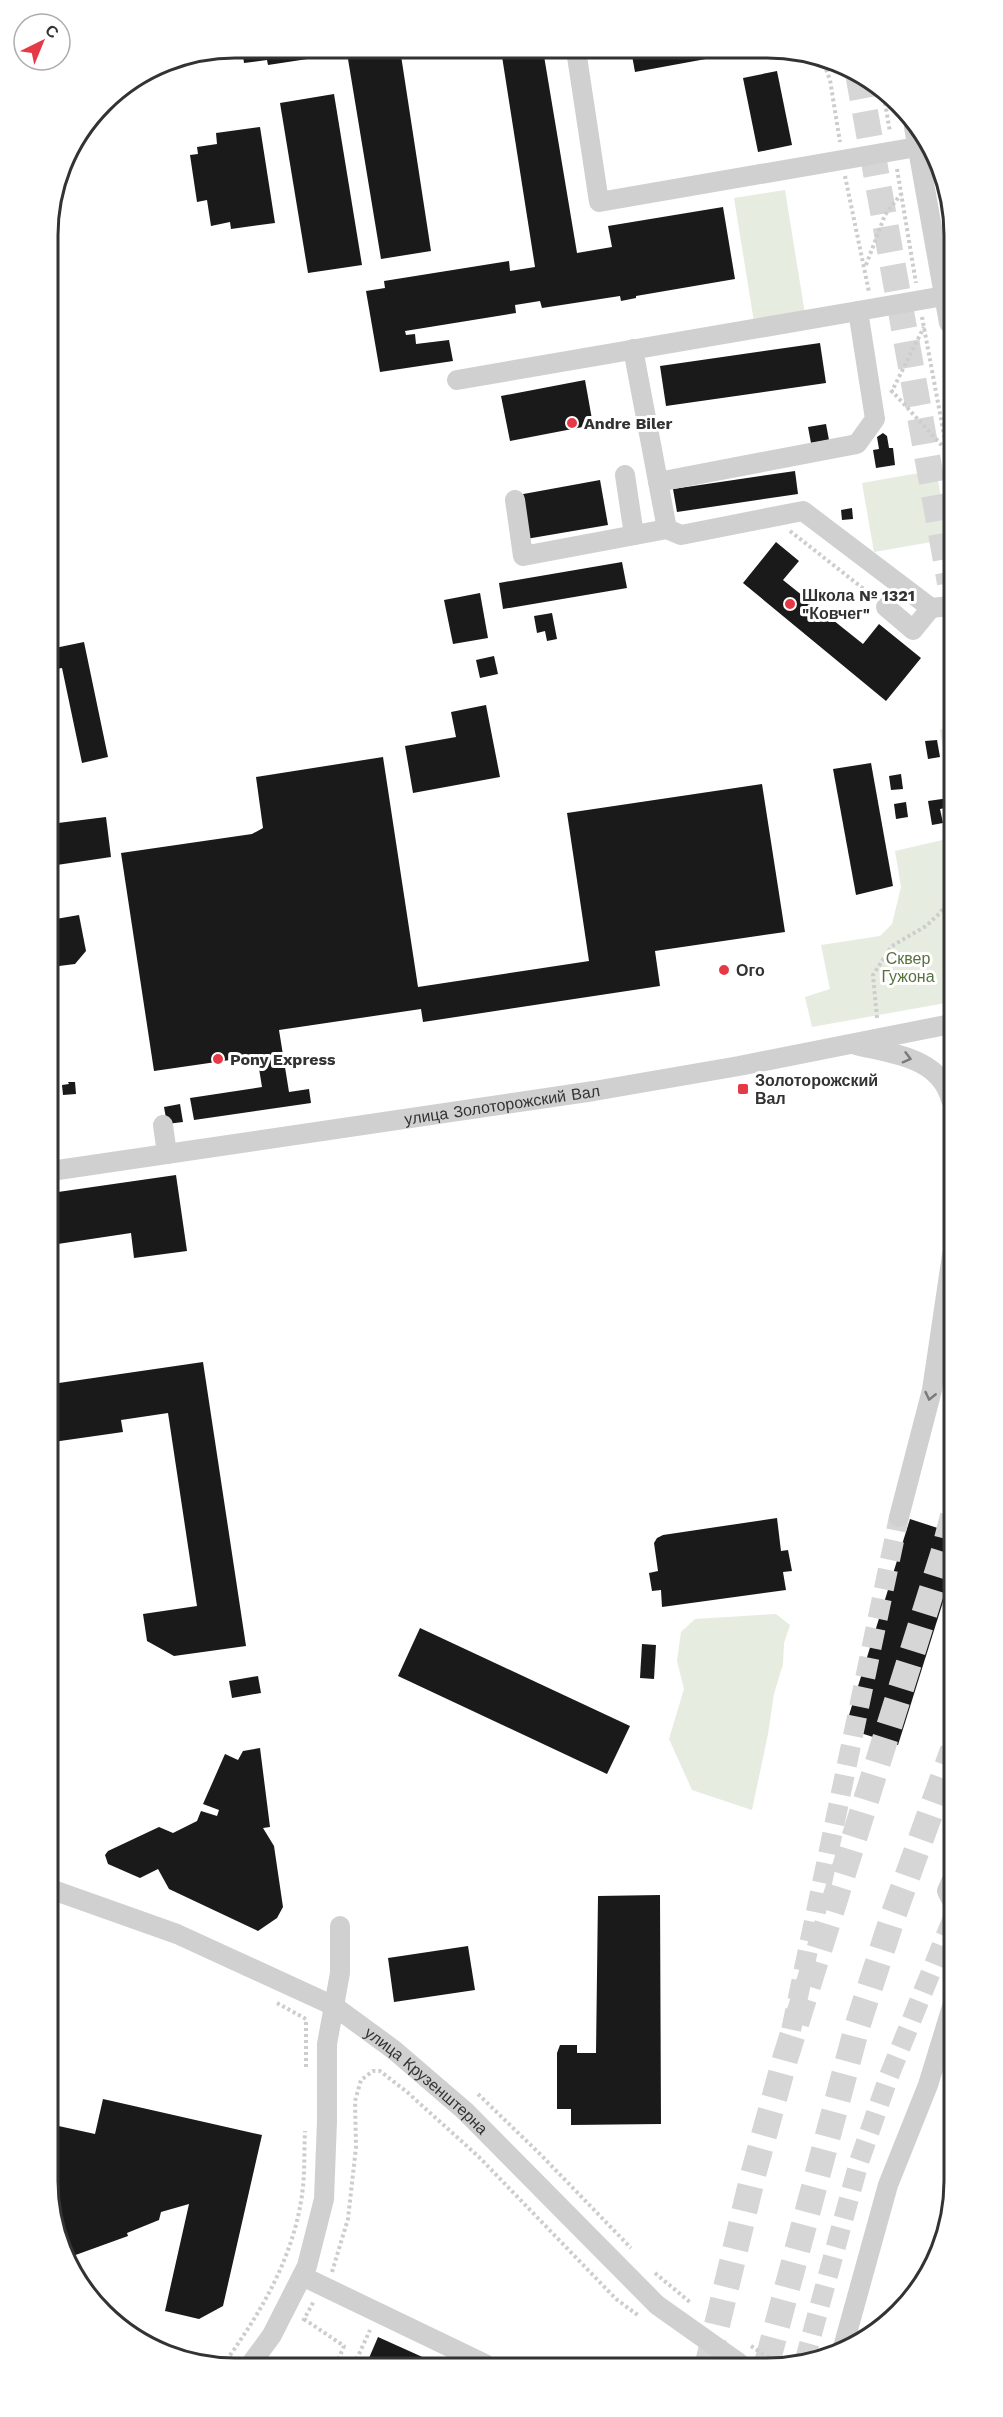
<svg xmlns="http://www.w3.org/2000/svg" width="1003" height="2417" viewBox="0 0 1003 2417" font-family="'Work Sans',sans-serif">
<rect width="100%" height="100%" fill="#fff"/>
<g fill="#e6ecdf">
<path d="M785 190 805 314 754 322 734 198Z"/>
<path d="M936 470 949 539 874 552 862 483Z"/>
<path d="M950 723V792L940 730Z"/>
<path d="M951 838V1002L812 1027 805 997 830 989 821 945 880 936 892 924 901 887 895 851Z"/>
<path d="M776 1614 790 1625 784 1643 783 1664 774 1694 768 1734 752 1810 692 1790 669 1739 684 1689 677 1661 681 1632 695 1619Z"/>
</g>
<g fill="#1a1a1a">
<path d="M242 48 400 49 431 251 381 259 347 53 268 65 267 60 244 63Z"/>
<path d="M501 50H543L577 253 612 247 608 226 723 207 735 279 636 296V298L621 301 620 296 542 308 540 301 515 305 516 313 405 331 406 335 415 334 416 344 449 340 453 361 380 372 366 291 385 288 384 281 509 261 510 271 535 267Z"/>
<path d="M631 50 744 51V52L635 72Z"/>
<path d="M777 71 792 145 758 152 743 78Z"/>
<path d="M334 94 362 265 308 273 280 103Z"/>
<path d="M260 127 275 223 231 229 230 222 211 226 207 200 197 202 190 155 198 154 197 147 217 144 216 133Z"/>
<path d="M820 343 826 383 666 406 660 366Z"/>
<path d="M585 380 593 425 510 441 501 396Z"/>
<path d="M826 424 829 440 811 443 808 427Z"/>
<path d="M883 433 887 436 889 448H893L895 465 876 468 873 450 879 449 877 437Z"/>
<path d="M795 471 798 494 677 512 673 489Z"/>
<path d="M600 480 608 525 526 539 518 495Z"/>
<path d="M852 508 853 519 842 520 841 510Z"/>
<path d="M776 542 799 561 783 580 863 644 879 624 921 658 886 701 743 583Z"/>
<path d="M622 562 627 588 503 609 499 583Z"/>
<path d="M480 593 488 638 453 644 444 600Z"/>
<path d="M552 613 557 639 547 641 545 631 537 633 534 616Z"/>
<path d="M84 642 108 757 82 763 62 668 50 670V649Z"/>
<path d="M494 656 498 674 480 678 476 660Z"/>
<path d="M486 705 500 777 413 793 405 746 456 737 451 712Z"/>
<path d="M937 740 940 757 928 759 925 741Z"/>
<path d="M383 757 418 987 589 961 567 813 762 784 785 932 655 951 660 986 423 1022 421 1009 279 1030 289 1092 309 1089 311 1103 194 1120 190 1098 262 1087 257 1056 154 1071 121 853 252 834 263 828 256 777Z"/>
<path d="M871 763 893 886 856 895 833 769Z"/>
<path d="M901 774 903 789 891 790 889 776Z"/>
<path d="M949 798 951 818 947 819 945 808 940 809 943 823 932 825 928 801Z"/>
<path d="M906 802 908 817 896 819 894 804Z"/>
<path d="M106 817 111 857 50 866V824Z"/>
<path d="M79 915 86 951 75 964 51 967 50 920Z"/>
<path d="M68 1082H75L76 1094 63 1095 62 1085 69 1084Z"/>
<path d="M180 1104 183 1122 167 1124 164 1107Z"/>
<path d="M176 1175 187 1251 134 1258 131 1233 51 1245V1193Z"/>
<path d="M203 1362 246 1646 174 1656 147 1641 143 1614 197 1606 168 1413 121 1420 123 1432 53 1442 52 1384Z"/>
<path d="M777 1518 781 1551 788 1550 792 1571 783 1572 786 1590 662 1607 661 1590 652 1591 649 1573 658 1571 654 1543 657 1538 663 1535Z"/>
<path d="M910 1519 953 1533V1570L898 1745 845 1728Z"/>
<path d="M420 1628 630 1726 607 1774 398 1676Z"/>
<path d="M642 1644 656 1645 654 1679 640 1678Z"/>
<path d="M258 1676 261 1693 232 1698 229 1681Z"/>
<path d="M53 1748 58 1759 53 1770Z"/>
<path d="M260 1748 270 1827 263 1828 274 1846 283 1907 277 1918 258 1931 169 1889 158 1869 140 1878 108 1864 105 1855 108 1851 159 1827 173 1833 197 1821 201 1811 217 1816 219 1810 203 1804 225 1754 238 1760 243 1751Z"/>
<path d="M660 1895 661 2124 571 2125V2109H557V2053L560 2045H577V2053H596L598 1896Z"/>
<path d="M468 1946 475 1990 394 2002 388 1958Z"/>
<path d="M954 2071V2092L946 2089Z"/>
<path d="M103 2099 262 2135 223 2306 199 2319 165 2311 189 2204 161 2212 159 2220 127 2233 128 2236 70 2257 54 2230V2125L95 2134Z"/>
<path d="M945 2230 941 2253 919 2291H917Z"/>
<path d="M378 2337 438 2364 366 2365Z"/>
</g>
<g fill="none" stroke-linecap="round" stroke-linejoin="round">
<g stroke="#d6d6d6" stroke-width="20" stroke-dasharray="20 10" stroke-linecap="butt">
<path d="M785 2059 899 1517"/>
<path d="M804 2363 859 2162 889 2076 954 1915"/>
</g>
<g stroke="#d6d6d6" stroke-width="26" stroke-dasharray="26 13" stroke-linecap="butt">
<path d="M858 73 950 583"/>
<path d="M708 2363 753 2175 785 2059 944 1551 953 1516"/>
<path d="M767 2363 857 2027 893 1916 953 1750"/>
</g>
<g stroke="#cdcdcd" stroke-width="4" stroke-dasharray="3 3" stroke-linecap="butt">
<path d="M822 58 830 80 840 142"/>
<path d="M883 91 890 132"/>
<path d="M897 169 916 283"/>
<path d="M845 176 869 292"/>
<path d="M866 265 885 215 901 194"/>
<path d="M922 317 950 467"/>
<path d="M891 390 947 451"/>
<path d="M891 393 924 327"/>
<path d="M790 531 874 597"/>
<path d="M877 1018 873 975 892 946 926 926 940 913 951 896"/>
<path d="M277 2003 306 2019V2069"/>
<path d="M478 2094 541 2155 631 2248"/>
<path d="M332 2272 348 2219 356 2147 355 2101 361 2080 373 2071H380L407 2092 479 2157 616 2299 639 2316"/>
<path d="M655 2273 691 2303"/>
<path d="M304 2319 344 2346 336 2365"/>
<path d="M303 2321 314 2301"/>
<path d="M751 2346 777 2363"/>
<path d="M223 2365C260 2314 293 2259 302 2195 305 2174 304 2152 305 2131"/>
<path d="M354 2365 370 2330"/>
</g>
<g stroke="#d0d0d0" stroke-width="20">
<path d="M576 50 599 202 917 147"/>
<path d="M914 127 949 323"/>
<path d="M633 349 667 529 681 535 803 511 931 608 950 606"/>
<path d="M457 380 858 311"/>
<path d="M625 475 634 535"/>
<path d="M658 482 857 444 875 419 858 311 944 296"/>
<path d="M515 500 523 556 667 529"/>
<path d="M886 607 913 630 931 608"/>
<path d="M856 1045C892 1054 940 1057 951 1100"/>
<path d="M163 1125 167 1154"/>
<path id="s1" d="M51 1171 594 1091 739 1066 951 1024"/>
<path d="M899 1517 932 1390 952 1255"/>
<path d="M954 1875 947 1891 954 1905"/>
<path id="s2" d="M53 1890 177 1934 334 2006 394 2050 465 2111 657 2305 739 2363"/>
<path d="M302 2276 485 2364"/>
<path d="M842 2351 888 2185 928 2085 954 2000"/>
<path d="M250 2365 272 2335 307 2266 324 2199 327 2121V2044L340 1973V1926"/>
</g>
</g>
<defs><path id="oneway-chevron" d="M-2-3.5L2.5 0L-2 3.5" fill="none" stroke-width="1.6" stroke-linecap="round" stroke-linejoin="round" transform="scale(1.5)"/></defs>
<g stroke="#7a7a7a">
<use href="#oneway-chevron" transform="translate(907 1058) rotate(15)"/>
<use href="#oneway-chevron" transform="translate(930 1396) rotate(103)"/>
</g>
<g fill="#e63946" stroke="#fff" stroke-width="2">
<circle cx="572" cy="423" r="6"/>
<circle cx="790" cy="604" r="6"/>
<circle cx="724" cy="970" r="6"/>
<circle cx="218" cy="1059" r="6"/>
<rect x="737" y="1083" width="12" height="12" rx="3"/>
</g>
<g text-anchor="middle" dominant-baseline="central" stroke-width="6" stroke-linejoin="round" paint-order="stroke">
<g font-size="16" font-weight="bold" fill="#333" stroke="#fff" text-anchor="start">
<text x="584" y="423">Andre Biler</text>
<text x="802" y="595">Школа № 1321<tspan x="802" dy="18">"Ковчег"</tspan></text>
<text x="736" y="970">Ого</text>
<text x="230" y="1059">Pony Express</text>
<text x="755" y="1080">Золоторожский<tspan x="755" dy="18">Вал</tspan></text>
</g>
<g font-size="16" fill="#56703f" stroke="#fff">
<text x="908" y="958">Сквер<tspan x="908" dy="18">Гужона</tspan></text>
</g>
<g font-size="16" fill="#333" stroke="#fff">
<text stroke="none"><textPath href="#s1" startOffset="456">улица Золоторожский Вал</textPath></text>
<text stroke="none"><textPath href="#s2" startOffset="423">улица Крузенштерна</textPath></text>
</g>
</g>
<path d="M0 0H1003V2417H0ZM235 58H767A177 177 0 0 1 944 235V2181A177 177 0 0 1 767 2358H235A177 177 0 0 1 58 2181V235A177 177 0 0 1 235 58Z" fill="#fff" fill-rule="evenodd"/>
<path fill="none" stroke="#333" stroke-width="3" d="M235 58H767A177 177 0 0 1 944 235V2181A177 177 0 0 1 767 2358H235A177 177 0 0 1 58 2181V235A177 177 0 0 1 235 58Z"/>
<g transform="translate(42 42) rotate(43)"><circle r="28" fill="#ffffff" stroke="#adadad" stroke-width="1.5"/>
<path d="M0-4.5L10 22L0 15L-10 22Z" fill="#e63946"/>
<text y="-9" font-size="16" font-weight="bold" text-anchor="middle" fill="#333333">С</text>
</g>
</svg>
